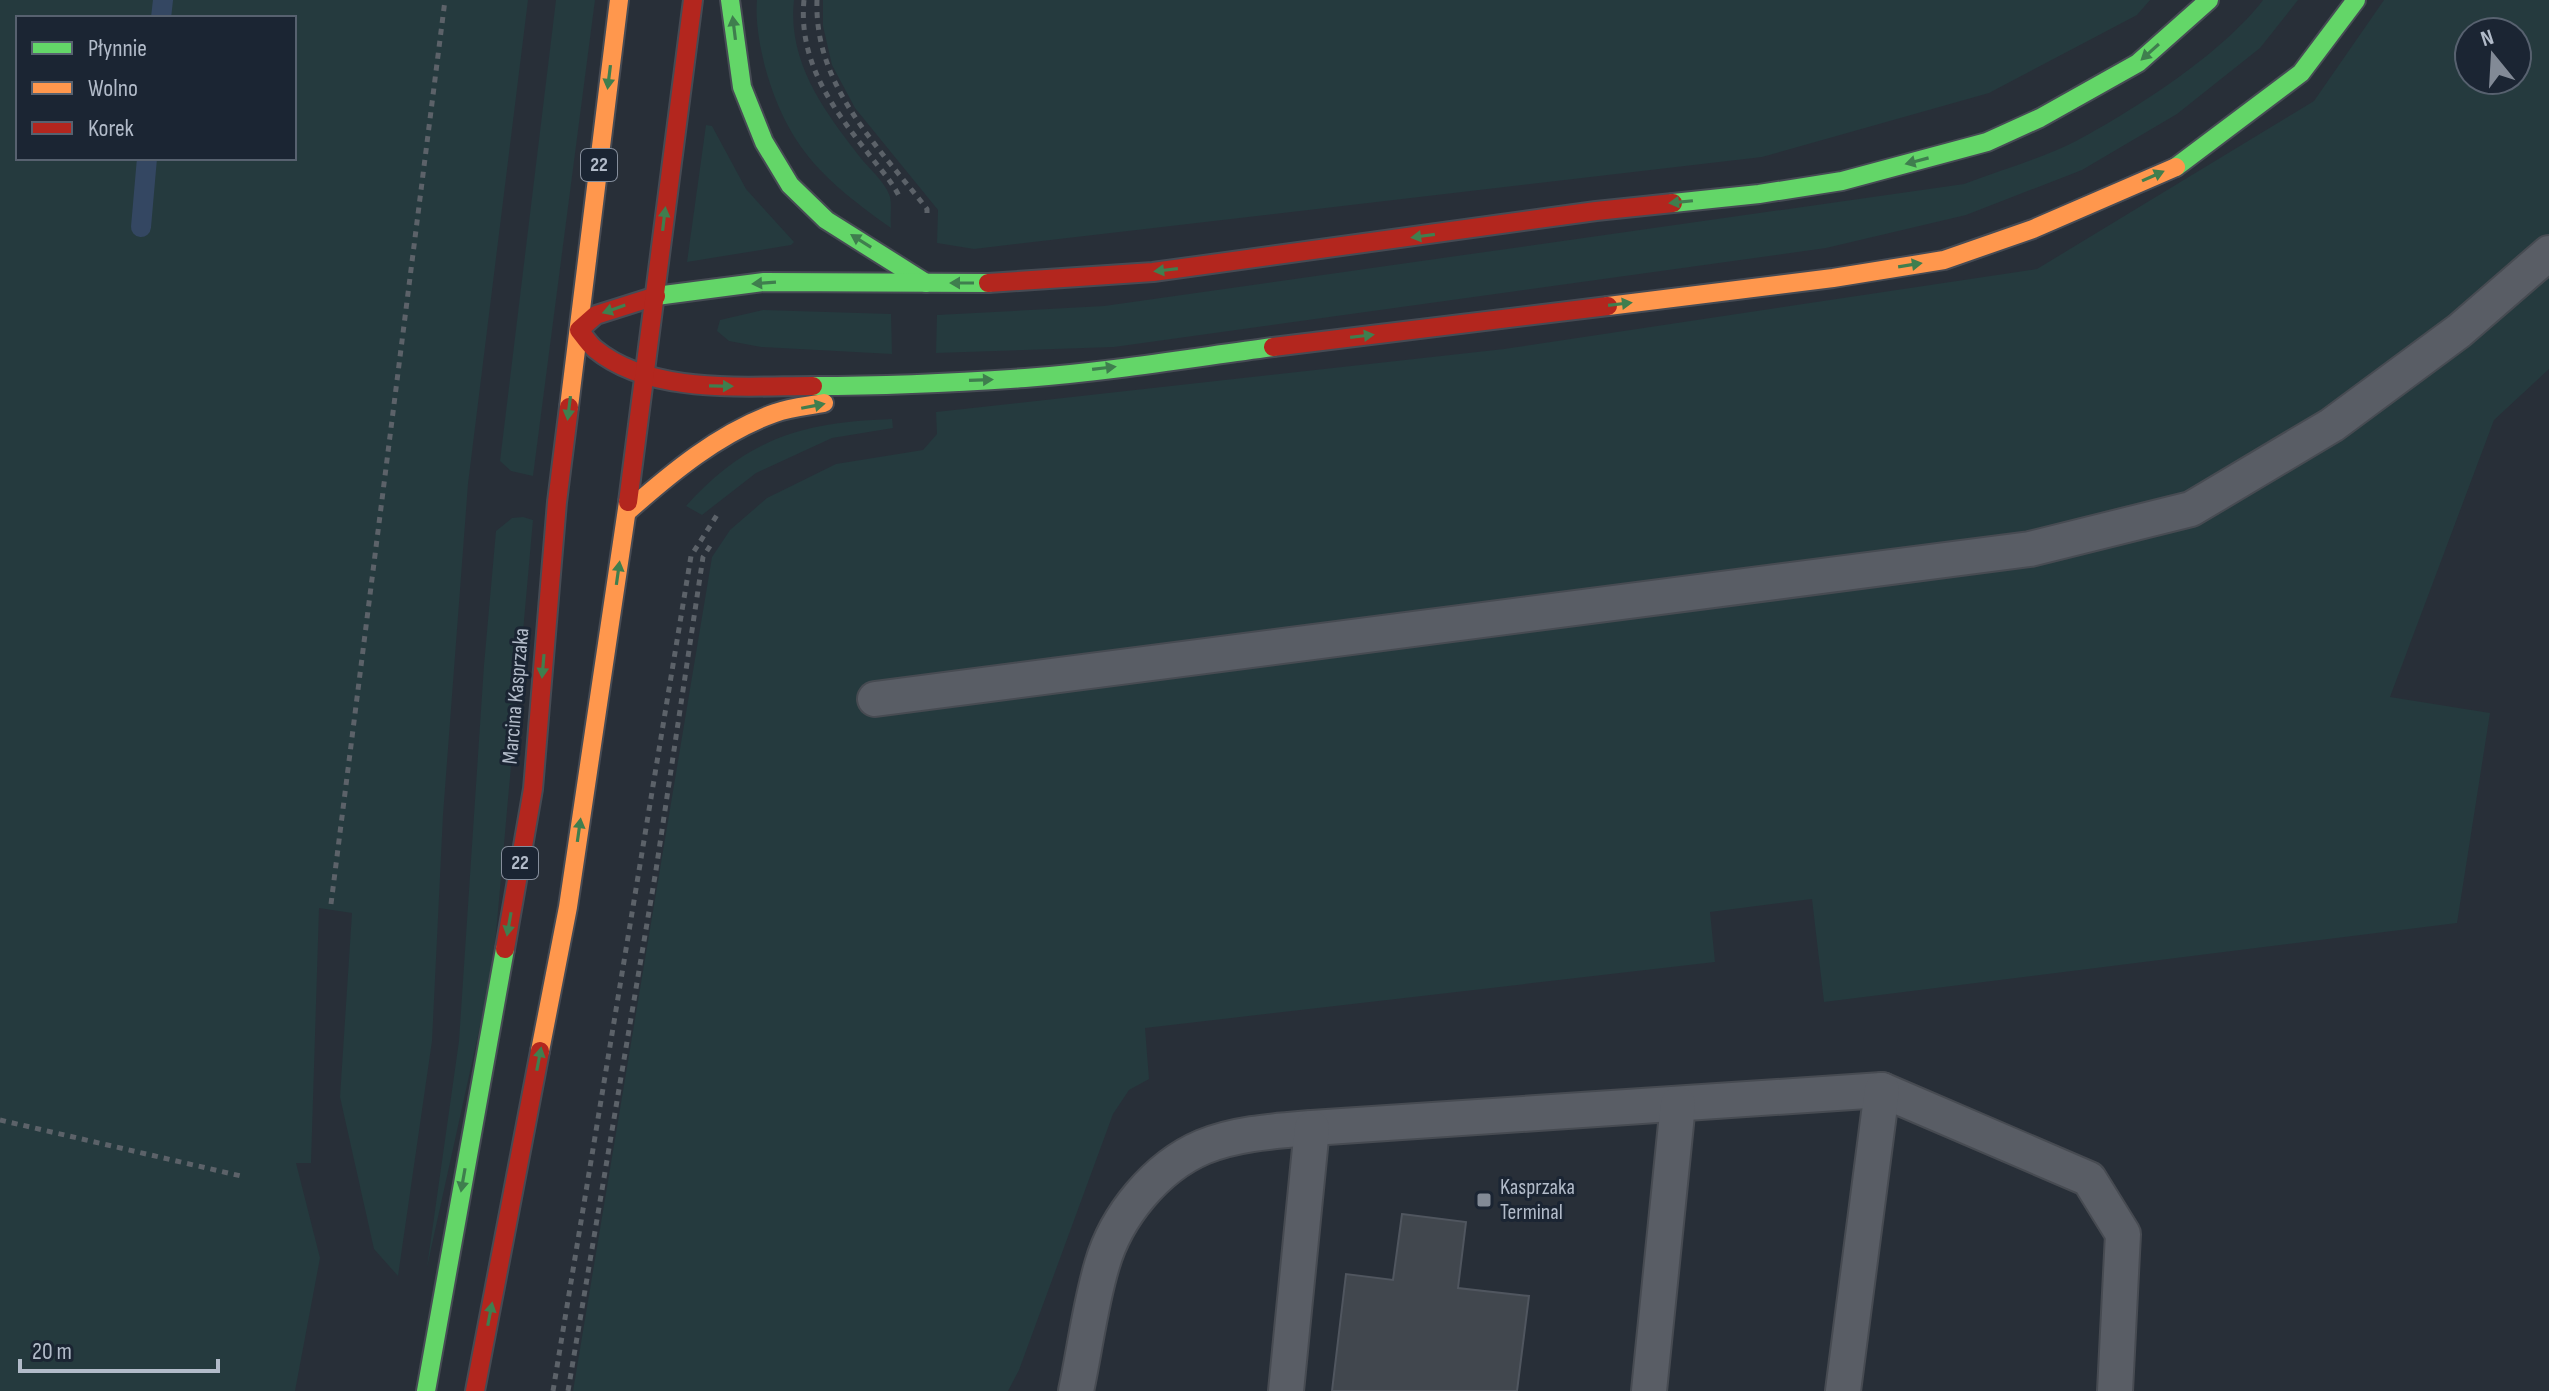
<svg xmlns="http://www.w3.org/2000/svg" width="2549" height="1391" viewBox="0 0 2549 1391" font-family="'Sofia Sans Condensed',sans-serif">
<rect width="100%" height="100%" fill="#282f38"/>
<g fill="#253a3e" fill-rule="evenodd">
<path d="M0 0H528L468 484 443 815 432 1041 398 1276 374 1249 340 1097 352 913 319 908 311 1163H296L320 1258 295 1391H0ZM18 18H294V158H18Z"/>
<path d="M556 0H595L533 476 511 471 500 461Z"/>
<path d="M757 0H794C787 63 826 114 864 162 872 171 887 185 890 197 892 206 890 218 891 228 824 180 788 149 765 67 760 46 755 22 757 0Z"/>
<path d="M823 0H2150L2137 15 1989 93 1762 157 974 249 937 243 938 210 855 108 832 65 823 26Z"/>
<path d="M2263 0H2298L2260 48 2177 114 2082 170 1966 215 1826 248 1114 347 936 353 937 315 1104 306 1964 184C2001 170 2043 158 2078 140 2136 109 2224 52 2263 0Z"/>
<path d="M2384 0H2549V369L2494 420 2390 697 2490 713 2457 923 1824 1002 1812 899 1710 912 1715 962 1145 1028 1149 1079 1129 1090 1113 1114 1019 1370 1008 1391H573L712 557 730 530 767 498 836 464 923 450 937 434 936 412 1504 349 2037 269 2314 101ZM2469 32H2517V80H2469Z"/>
<path d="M706 125 712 126 746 189 794 242 791 245 687 262Z"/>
<path d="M763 310 891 314 892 354 761 347 729 341 717 331 720 320Z"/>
<path d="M892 419 893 428 832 438 756 473 702 515 686 506C747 438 803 422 892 419Z"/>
<path d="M523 517 533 520 493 967 427 1267 459 1041 484 665 496 531 512 518Z"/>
</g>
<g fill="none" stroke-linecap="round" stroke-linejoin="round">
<g stroke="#344762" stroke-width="20">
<path d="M161 18 163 0"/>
<path d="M141 227 147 158"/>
</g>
</g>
<path fill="#41474e" stroke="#50565f" stroke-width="2" d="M1402 1214 1466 1222 1458 1288 1529 1296 1517 1391H1332L1346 1274 1393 1280Z"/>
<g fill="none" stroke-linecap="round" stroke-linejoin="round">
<defs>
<g id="lane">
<path d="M875 699 2030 549 2191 509 2332 425 2459 331 2549 253"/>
<path d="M1076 1391C1085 1349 1090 1305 1102 1265 1116 1216 1156 1167 1203 1147 1237 1133 1276 1131 1312 1128L1882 1090 2089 1179 2123 1234 2115 1391"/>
<path d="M1286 1391 1312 1128"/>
<path d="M1649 1391 1678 1104"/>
<path d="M1843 1391 1882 1090"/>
</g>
<g id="fast">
<path d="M730 0 742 87 764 142 790 185 826 220 926 283"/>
<path d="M2176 167 2301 73 2356 0"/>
<path d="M1673 203 1759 194 1842 181 1987 142 2040 118 2138 63 2209 0"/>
<path d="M656 296 764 282 988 283"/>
<path d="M813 386C884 386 954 383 1025 378 1108 372 1191 358 1273 347"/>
<path d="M426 1391 505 949"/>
</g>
<g id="slow">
<path d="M1608 306 1833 278 1944 260 2033 229 2176 167"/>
<path d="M569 407 619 0"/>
<path d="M627 512C671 473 719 433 775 413 791 407 808 406 824 403"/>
<path d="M540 1051 568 907 628 502"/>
</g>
<g id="jam">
<path d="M988 283 1153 272 1596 211 1673 203"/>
<path d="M656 296 596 315 579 330C584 336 589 344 595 349 651 395 744 386 813 386"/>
<path d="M1273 347 1608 306"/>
<path d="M628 502 693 0"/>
<path d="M505 949 533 789 557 502 569 407"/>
<path d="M475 1391 540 1051"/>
</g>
</defs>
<use href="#lane" stroke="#474b52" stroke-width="38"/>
<use href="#fast" stroke="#464b54" stroke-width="22"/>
<use href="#slow" stroke="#464b54" stroke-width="22"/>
<use href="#jam" stroke="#464b54" stroke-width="22"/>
<g stroke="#5c6269" stroke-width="5" stroke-dasharray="6 6" stroke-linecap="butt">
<path d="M804 0C798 63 834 110 871 157 881 170 893 183 900 198"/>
<path d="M817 0C814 86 878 146 927 209V214"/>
<path d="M331 904 445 0"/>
<path d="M0 1120 241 1176"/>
<path d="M553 1391 691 556 717 515"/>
<path d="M568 1391 656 870 703 557 710 546"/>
</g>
<use href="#lane" stroke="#595d65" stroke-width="34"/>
<use href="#fast" stroke="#63d668" stroke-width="18"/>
<use href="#slow" stroke="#ff974d" stroke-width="18"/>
<use href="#jam" stroke="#b3261e" stroke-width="18"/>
</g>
<defs><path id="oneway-solid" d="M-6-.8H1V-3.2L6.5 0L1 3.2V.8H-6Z" transform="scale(2)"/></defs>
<g fill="#3f7e4e">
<use href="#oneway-solid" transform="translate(734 28) rotate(-97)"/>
<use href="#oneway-solid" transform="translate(2150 52) rotate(138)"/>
<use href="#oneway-solid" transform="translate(609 77) rotate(97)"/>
<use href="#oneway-solid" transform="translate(1917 161) rotate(165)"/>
<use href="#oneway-solid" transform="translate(2153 176) rotate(-24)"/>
<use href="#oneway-solid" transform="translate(1681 202) rotate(174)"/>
<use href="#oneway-solid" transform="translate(664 219) rotate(-83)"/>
<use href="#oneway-solid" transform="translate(1423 236) rotate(172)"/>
<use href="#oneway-solid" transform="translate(861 241) rotate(-148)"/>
<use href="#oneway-solid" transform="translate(1910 265) rotate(-9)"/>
<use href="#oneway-solid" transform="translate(1166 270) rotate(173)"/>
<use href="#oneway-solid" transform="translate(764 283) rotate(176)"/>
<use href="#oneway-solid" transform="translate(962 283) rotate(180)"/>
<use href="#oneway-solid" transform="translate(1620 304) rotate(-7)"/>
<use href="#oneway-solid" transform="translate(614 309) rotate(161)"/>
<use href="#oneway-solid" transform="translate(1362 336) rotate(-7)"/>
<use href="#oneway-solid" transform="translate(1104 368) rotate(-7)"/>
<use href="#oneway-solid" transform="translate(981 380) rotate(-2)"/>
<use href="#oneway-solid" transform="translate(721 386) rotate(1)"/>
<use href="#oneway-solid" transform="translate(813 406) rotate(-11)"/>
<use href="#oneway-solid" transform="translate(569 408) rotate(97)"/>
<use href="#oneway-solid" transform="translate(618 573) rotate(-82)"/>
<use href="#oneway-solid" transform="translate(543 666) rotate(95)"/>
<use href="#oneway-solid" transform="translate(579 830) rotate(-82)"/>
<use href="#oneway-solid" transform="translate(509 924) rotate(100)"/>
<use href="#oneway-solid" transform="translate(539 1059) rotate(-79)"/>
<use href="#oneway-solid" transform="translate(463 1180) rotate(100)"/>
<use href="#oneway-solid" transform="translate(490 1314) rotate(-79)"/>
</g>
<rect fill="#828a96" stroke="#1b2533" stroke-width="3" x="1476" y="1192" width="16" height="16" rx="4"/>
<g text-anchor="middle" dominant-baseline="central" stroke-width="6" stroke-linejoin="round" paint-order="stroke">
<g fill="#1b2533" stroke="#858e9c" stroke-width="2">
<rect x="581" y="149" width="36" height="32" rx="6"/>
<rect x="502" y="847" width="36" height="32" rx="6"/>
</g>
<g font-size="20" font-weight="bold" fill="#b2bbc9">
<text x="599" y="165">22</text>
<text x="520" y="863">22</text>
</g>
<g font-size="22" fill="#b2bbc9" stroke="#1b2533">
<text transform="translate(516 696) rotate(-85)">Marcina Kasprzaka</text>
</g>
<g font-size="22" fill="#b2bbc9" stroke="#1b2533" text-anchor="start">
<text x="1500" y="1187">Kasprzaka<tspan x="1500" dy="25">Terminal</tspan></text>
</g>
</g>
<rect x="16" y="16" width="280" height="144" fill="#1b2533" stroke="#57616f" stroke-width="2"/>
<rect x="32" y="42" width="40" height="12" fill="#63d668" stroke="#57616f" stroke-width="2"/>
<text x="88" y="56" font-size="24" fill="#b2bbc9">Płynnie</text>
<rect x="32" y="82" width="40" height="12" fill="#ff974d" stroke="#57616f" stroke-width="2"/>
<text x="88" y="96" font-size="24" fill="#b2bbc9">Wolno</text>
<rect x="32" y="122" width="40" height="12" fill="#b3261e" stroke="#57616f" stroke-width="2"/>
<text x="88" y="136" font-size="24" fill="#b2bbc9">Korek</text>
<g transform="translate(2493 56) rotate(342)"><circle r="38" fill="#1b2533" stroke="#57616f" stroke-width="2"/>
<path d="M0-6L14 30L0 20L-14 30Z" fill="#828a96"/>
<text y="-12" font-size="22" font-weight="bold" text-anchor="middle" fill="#b2bbc9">N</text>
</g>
<path d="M20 1359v12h198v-12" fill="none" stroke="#b2bbc9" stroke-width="4"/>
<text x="32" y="1359" font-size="24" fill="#b2bbc9" stroke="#1b2533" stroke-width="6" paint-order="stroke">20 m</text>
</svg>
